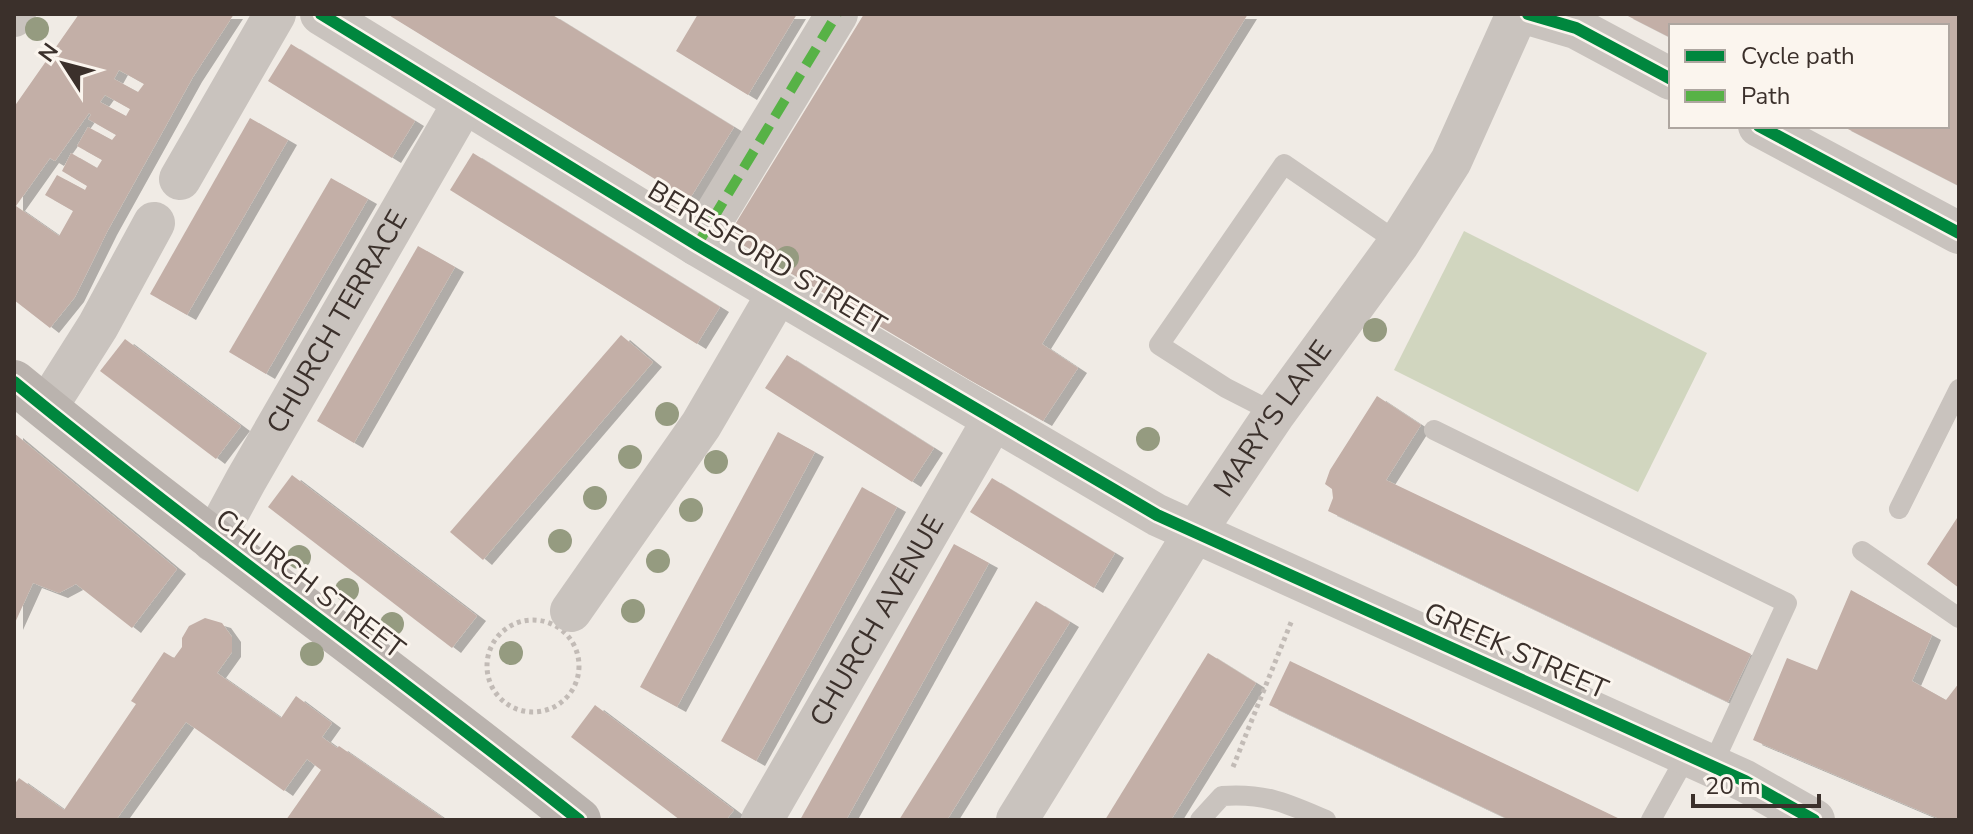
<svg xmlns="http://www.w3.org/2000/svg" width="1973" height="834" viewBox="0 0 1973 834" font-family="'Nunito Sans',sans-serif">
<defs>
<filter id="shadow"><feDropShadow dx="9" dy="5" stdDeviation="0" flood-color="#0004"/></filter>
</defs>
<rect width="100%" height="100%" fill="#f0ebe5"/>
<path fill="#d1d6bf" d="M1464 231 1707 353 1638 492 1394 370Z"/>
<g fill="#c3afa7" fill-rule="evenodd" filter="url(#shadow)">
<path d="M79 14H234L193 77 108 230 75 297 50 328 14 300V107ZM119 70 144 84 138 92 114 79ZM105 95 130 109 126 116 100 102ZM89 113 91 115 88 119 116 135 112 140 88 127 77 146 102 160 97 168 71 153 62 171 87 186 85 190 57 175 45 195 73 211 59 236 16 206 50 158 55 161Z"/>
<path d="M387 14H551L734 127 689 200Z"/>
<path d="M698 14H797L748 95 676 51Z"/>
<path d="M864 14H1248L1042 344 1078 368 1043 421 968 379 728 236Z"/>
<path d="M1624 14H1959V186L1842 126H1947V26H1671V38Z"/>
<path d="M291 44 415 121 392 158 268 81Z"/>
<path d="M250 118 288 140 187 315 150 294Z"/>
<path d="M473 153 720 307 697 344 450 190Z"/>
<path d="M331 178 368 199 266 374 229 352Z"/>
<path d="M418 246 455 267 354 443 317 421Z"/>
<path d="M621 335 653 362 483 560 450 532Z"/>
<path d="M125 339 241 426 216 459 100 371Z"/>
<path d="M787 355 934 448 912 482 765 388Z"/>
<path d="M1377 396 1421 425 1386 480 1751 654 1728 702 1328 511 1333 498 1332 489 1325 484 1330 470Z"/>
<path d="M778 432 815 452 677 707 640 687Z"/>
<path d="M14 433 177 569 132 628 76 584 59 593 33 583 14 625Z"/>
<path d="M292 475 477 616 452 648 268 507Z"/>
<path d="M992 478 1115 553 1094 588 970 512Z"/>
<path d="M862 487 897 507 756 761 721 741Z"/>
<path d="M1959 515V588L1927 564Z"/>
<path d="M954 544 989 563 918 691 846 820H800Z"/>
<path d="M1851 590 1932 635 1912 681 1946 700 1959 683V820H1942L1753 740 1787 658 1817 670Z"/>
<path d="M1036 601 1070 622 947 820H899Z"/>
<path d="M205 618 222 623 232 637V652L217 673 281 718 296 696 332 723 322 737 337 748 339 746 446 820H286L321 770 307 759 284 791 186 722 116 820H14V785L19 778 64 810 136 704 131 701 164 652 174 658 182 647V638L189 626Z"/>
<path d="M1208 653 1256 683 1171 820H1105Z"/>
<path d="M1290 661 1622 820H1510L1269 705Z"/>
<path d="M595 705 734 810 726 820H680L571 737Z"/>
</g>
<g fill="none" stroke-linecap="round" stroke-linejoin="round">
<g stroke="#c2bbb6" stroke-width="5" stroke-dasharray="4 4" stroke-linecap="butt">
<circle cx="533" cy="666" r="46"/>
<path d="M1233 767 1292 620"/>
</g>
<g stroke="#c9c3be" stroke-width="20">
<path d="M1275 413 1226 388 1159 345 1284 164 1399 243"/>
<path d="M1434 430 1787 603 1712 766"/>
<path d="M1899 509 1959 389"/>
<path d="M1862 551 1959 618"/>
<path d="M1200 820 1222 796C1266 793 1286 803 1326 820"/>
<path d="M1651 820 1687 755"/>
</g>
<g stroke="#c9c3be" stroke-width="42">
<path d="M321 14 697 245 1157 515 1745 781 1814 820"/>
<path d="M1528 14 1576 28 1671 79"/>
<path d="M14 16 15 14"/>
<path d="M1759 126 1959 233"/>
<path d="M180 179 275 14"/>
<path d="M697 245 837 14"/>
<path d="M46 408 98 326 154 223"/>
<path id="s1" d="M213 541 246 480 464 102"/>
<path d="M571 611 701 425 778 293"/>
<path id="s2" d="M762 820 993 420"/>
<path id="s3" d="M1017 820 1195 532 1275 413 1399 243 1451 161 1517 14"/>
</g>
<path stroke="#bab3ae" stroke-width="44" d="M14 382C198 533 393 671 579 820"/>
<path stroke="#57b246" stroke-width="10" stroke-dasharray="20 10" stroke-linecap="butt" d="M697 245 837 14"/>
<defs>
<g id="cycleway">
<path d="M321 14 697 245 1157 515 1745 781 1814 820"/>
<path d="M1528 14 1576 28 1671 79"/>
<path d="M1759 126 1959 233"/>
<path d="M14 382C198 533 393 671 579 820"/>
</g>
</defs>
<use href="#cycleway" stroke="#fbf5ee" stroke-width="17"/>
<use href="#cycleway" stroke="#00873e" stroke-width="12"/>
</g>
<g fill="#959b80">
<circle cx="37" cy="29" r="12"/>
<circle cx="787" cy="258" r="12"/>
<circle cx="1375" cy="330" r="12"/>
<circle cx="667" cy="414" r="12"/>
<circle cx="1148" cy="439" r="12"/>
<circle cx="630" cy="457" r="12"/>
<circle cx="716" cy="462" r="12"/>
<circle cx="595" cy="498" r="12"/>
<circle cx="691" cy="510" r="12"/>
<circle cx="560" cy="541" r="12"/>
<circle cx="299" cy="557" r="12"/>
<circle cx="658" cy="561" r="12"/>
<circle cx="347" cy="590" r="12"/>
<circle cx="633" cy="611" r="12"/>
<circle cx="392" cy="624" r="12"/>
<circle cx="511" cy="653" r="12"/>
<circle cx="312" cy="654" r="12"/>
</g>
<g text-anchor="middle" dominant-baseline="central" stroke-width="6" stroke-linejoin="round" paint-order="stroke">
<g font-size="28" fill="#3b302b" stroke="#fbf5ee">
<text transform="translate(767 258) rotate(31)">BERESFORD STREET</text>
<text stroke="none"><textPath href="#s1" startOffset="252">CHURCH TERRACE</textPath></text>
<text stroke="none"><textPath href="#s3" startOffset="476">MARY'S LANE</textPath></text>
<text transform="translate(310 584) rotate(37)">CHURCH STREET</text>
<text stroke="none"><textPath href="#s2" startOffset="230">CHURCH AVENUE</textPath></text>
<text transform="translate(1516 651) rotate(24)">GREEK STREET</text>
</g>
</g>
<rect width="1973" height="834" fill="none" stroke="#3b302b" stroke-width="32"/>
<rect x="1669" y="24" width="280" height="104" fill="#fbf5ee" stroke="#aea6a0" stroke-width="2"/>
<rect x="1685" y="50" width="40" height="12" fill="#00873e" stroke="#aea6a0" stroke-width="2"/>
<text x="1741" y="64" font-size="24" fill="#3b302b">Cycle path</text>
<rect x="1685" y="90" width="40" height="12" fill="#57b246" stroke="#aea6a0" stroke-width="2"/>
<text x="1741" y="104" font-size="24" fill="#3b302b">Path</text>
<g transform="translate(64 64) rotate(306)" stroke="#fbf5ee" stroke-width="6" paint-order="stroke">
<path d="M0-6L14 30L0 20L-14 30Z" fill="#3b302b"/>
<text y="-12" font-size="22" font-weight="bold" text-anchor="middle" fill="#3b302b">N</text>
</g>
<path d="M1693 794v12h126v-12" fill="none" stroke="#3b302b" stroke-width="4"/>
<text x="1705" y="794" font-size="24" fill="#3b302b" stroke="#fbf5ee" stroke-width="6" paint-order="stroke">20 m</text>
</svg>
